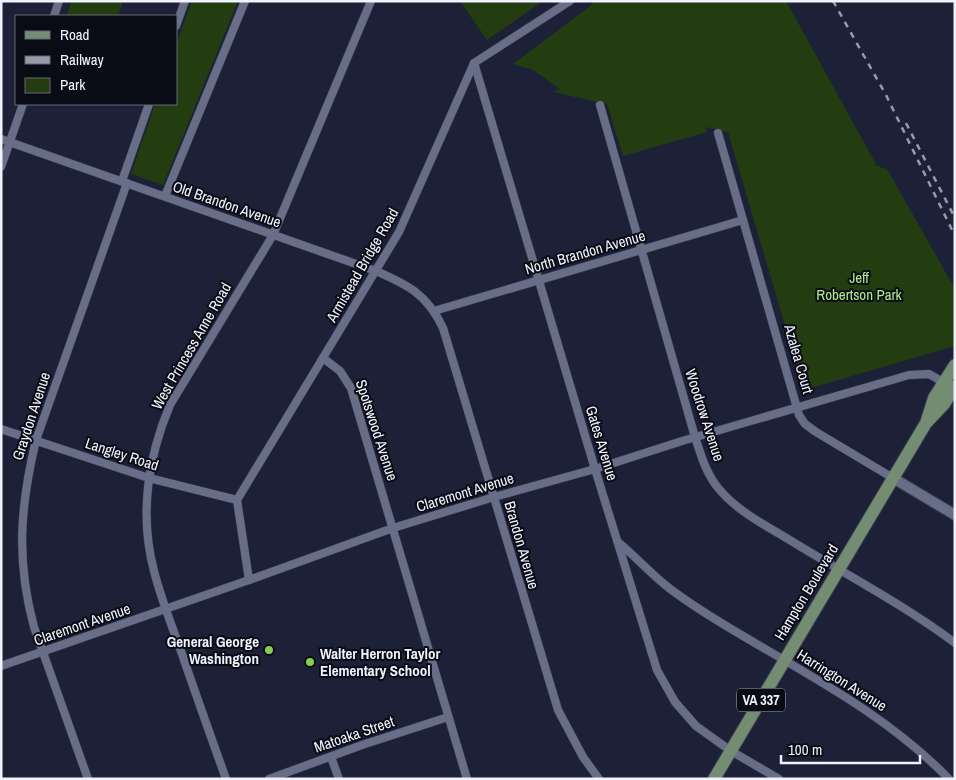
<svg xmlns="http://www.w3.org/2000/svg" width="956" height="780" viewBox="0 0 956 780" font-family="'Archivo Narrow',sans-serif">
<rect width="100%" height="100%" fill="#1d2137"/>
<g fill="#233d10">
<path d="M72 1H123L118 16H66Z"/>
<path d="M192 1H238L163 185 131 174 155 104H176V45Z"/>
<path d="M460 1H543L487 40Z"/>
<path d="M592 1H786L877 166 887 169 955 289V346L804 390 728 132 705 127 707 132 623 156 607 104 553 92 560 89 533 70 513 64 593 4Z"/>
</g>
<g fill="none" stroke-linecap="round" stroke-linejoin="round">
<defs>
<g id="minor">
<path d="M54 16 59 1"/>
<path d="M176 26 185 1"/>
<path d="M474 63 595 469 657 670 675 702 696 726 731 751 779 779"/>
<path d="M600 105 695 437C701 455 706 474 719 489 738 512 767 526 793 542 847 575 904 605 955 643"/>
<path d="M718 133 799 415 805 424 816 432 893 478"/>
<path d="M1 139 376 271C408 285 427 294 443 328L558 710 583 757 599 779"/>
<path d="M1 167 23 104"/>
<path d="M122 181 149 104"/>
<path d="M165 196 245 1"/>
<path d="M434 311 743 220"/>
<path d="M323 358 340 371 351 388 467 779"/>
<path d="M1 429 149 478 237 500"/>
<path d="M618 542C636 557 651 574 669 588 686 601 705 613 723 624 802 672 884 712 949 779"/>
<path d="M249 580 237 500 399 232 474 63 570 1"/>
<path d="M1 666 249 580 393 528 494 497 595 469 682 441 909 375 929 374 943 382"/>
<path d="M331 757 339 779"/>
<path d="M88 779 34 627C16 560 20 507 36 440L127 183"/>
<path d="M226 779C211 737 196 695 182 654 172 626 161 599 154 571 139 515 148 457 170 405L273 235 371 1"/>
<path d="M269 779 362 745 448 717"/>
</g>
<path id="tertiary" d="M893 478 955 515"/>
<g id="primary">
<path d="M927 420 934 398 955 365"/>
<path d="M714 779 926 423 944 404 955 386"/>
</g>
</defs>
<use href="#minor" stroke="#3b3d50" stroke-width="9"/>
<use href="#tertiary" stroke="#3b3d50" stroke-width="12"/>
<use href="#primary" stroke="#3b3d50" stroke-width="14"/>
<use href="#minor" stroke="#686d88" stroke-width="8"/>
<use href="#tertiary" stroke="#686d88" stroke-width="10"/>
<use href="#primary" stroke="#738c72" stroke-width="12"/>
<g stroke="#979aab" stroke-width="2.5" stroke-dasharray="6 6" stroke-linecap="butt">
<path d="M833 1 886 95 955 236"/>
<path d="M906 123 955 218"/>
</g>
</g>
<g fill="#84d04e" stroke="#0a0c15" stroke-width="2">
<circle cx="269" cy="650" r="5"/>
<circle cx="310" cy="662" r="5"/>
</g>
<g text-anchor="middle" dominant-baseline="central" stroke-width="4" stroke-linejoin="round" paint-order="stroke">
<rect fill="#0a0c15" stroke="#abaeb9" stroke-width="1" x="737" y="688.5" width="48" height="23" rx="4"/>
<g font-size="14" font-weight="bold" fill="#f0f3ff">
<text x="761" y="700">VA 337</text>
</g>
<g font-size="15" fill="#f0f3ff" stroke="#0a0c15">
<text transform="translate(227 204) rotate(19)">Old Brandon Avenue</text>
<text transform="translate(585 252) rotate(-16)">North Brandon Avenue</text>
<text transform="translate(362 265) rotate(-60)">Armistead Bridge Road</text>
<text transform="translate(191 346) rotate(-60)">West Princess Anne Road</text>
<text transform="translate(799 359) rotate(74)">Azalea Court</text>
<text transform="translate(705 415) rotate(72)">Woodrow Avenue</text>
<text transform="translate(31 416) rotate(-72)">Graydon Avenue</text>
<text transform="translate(377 430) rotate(72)">Spotswood Avenue</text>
<text transform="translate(602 443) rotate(73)">Gates Avenue</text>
<text transform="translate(122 454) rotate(18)">Langley Road</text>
<text transform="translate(465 492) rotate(-17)">Claremont Avenue</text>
<text transform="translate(522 545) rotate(74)">Brandon Avenue</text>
<text transform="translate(806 592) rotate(-59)">Hampton Boulevard</text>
<text transform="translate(82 624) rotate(-19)">Claremont Avenue</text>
<text transform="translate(842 680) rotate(32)">Harrington Avenue</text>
<text transform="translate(354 734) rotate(-19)">Matoaka Street</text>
</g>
<g font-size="15" fill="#b0ec8c" stroke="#0a0c15">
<text x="859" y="277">Jeff<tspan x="859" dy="17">Robertson Park</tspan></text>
</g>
<g font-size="15" font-weight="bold" fill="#f0f3ff" stroke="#0a0c15" text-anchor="end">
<text x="259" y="641">General George<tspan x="259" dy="17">Washington</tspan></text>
<text x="320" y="653" text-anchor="start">Walter Herron Taylor<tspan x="320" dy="17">Elementary School</tspan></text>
</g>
</g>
<rect width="956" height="780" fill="none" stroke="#f0f3ff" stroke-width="5"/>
<rect x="15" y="15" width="162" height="90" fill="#0a0c15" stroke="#666873"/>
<rect x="25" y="31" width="25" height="8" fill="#738c72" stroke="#666873"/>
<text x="60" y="40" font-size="15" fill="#f0f3ff">Road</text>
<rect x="25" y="56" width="25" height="8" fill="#979aab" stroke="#666873"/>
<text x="60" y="65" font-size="15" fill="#f0f3ff">Railway</text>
<rect x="25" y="78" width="25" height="15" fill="#233d10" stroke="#666873"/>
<text x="60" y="90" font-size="15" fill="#f0f3ff">Park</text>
<path d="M781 755v8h139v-8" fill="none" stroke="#f0f3ff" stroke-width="2.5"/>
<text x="788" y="755" font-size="15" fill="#f0f3ff" stroke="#0a0c15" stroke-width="4" paint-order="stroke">100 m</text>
</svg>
